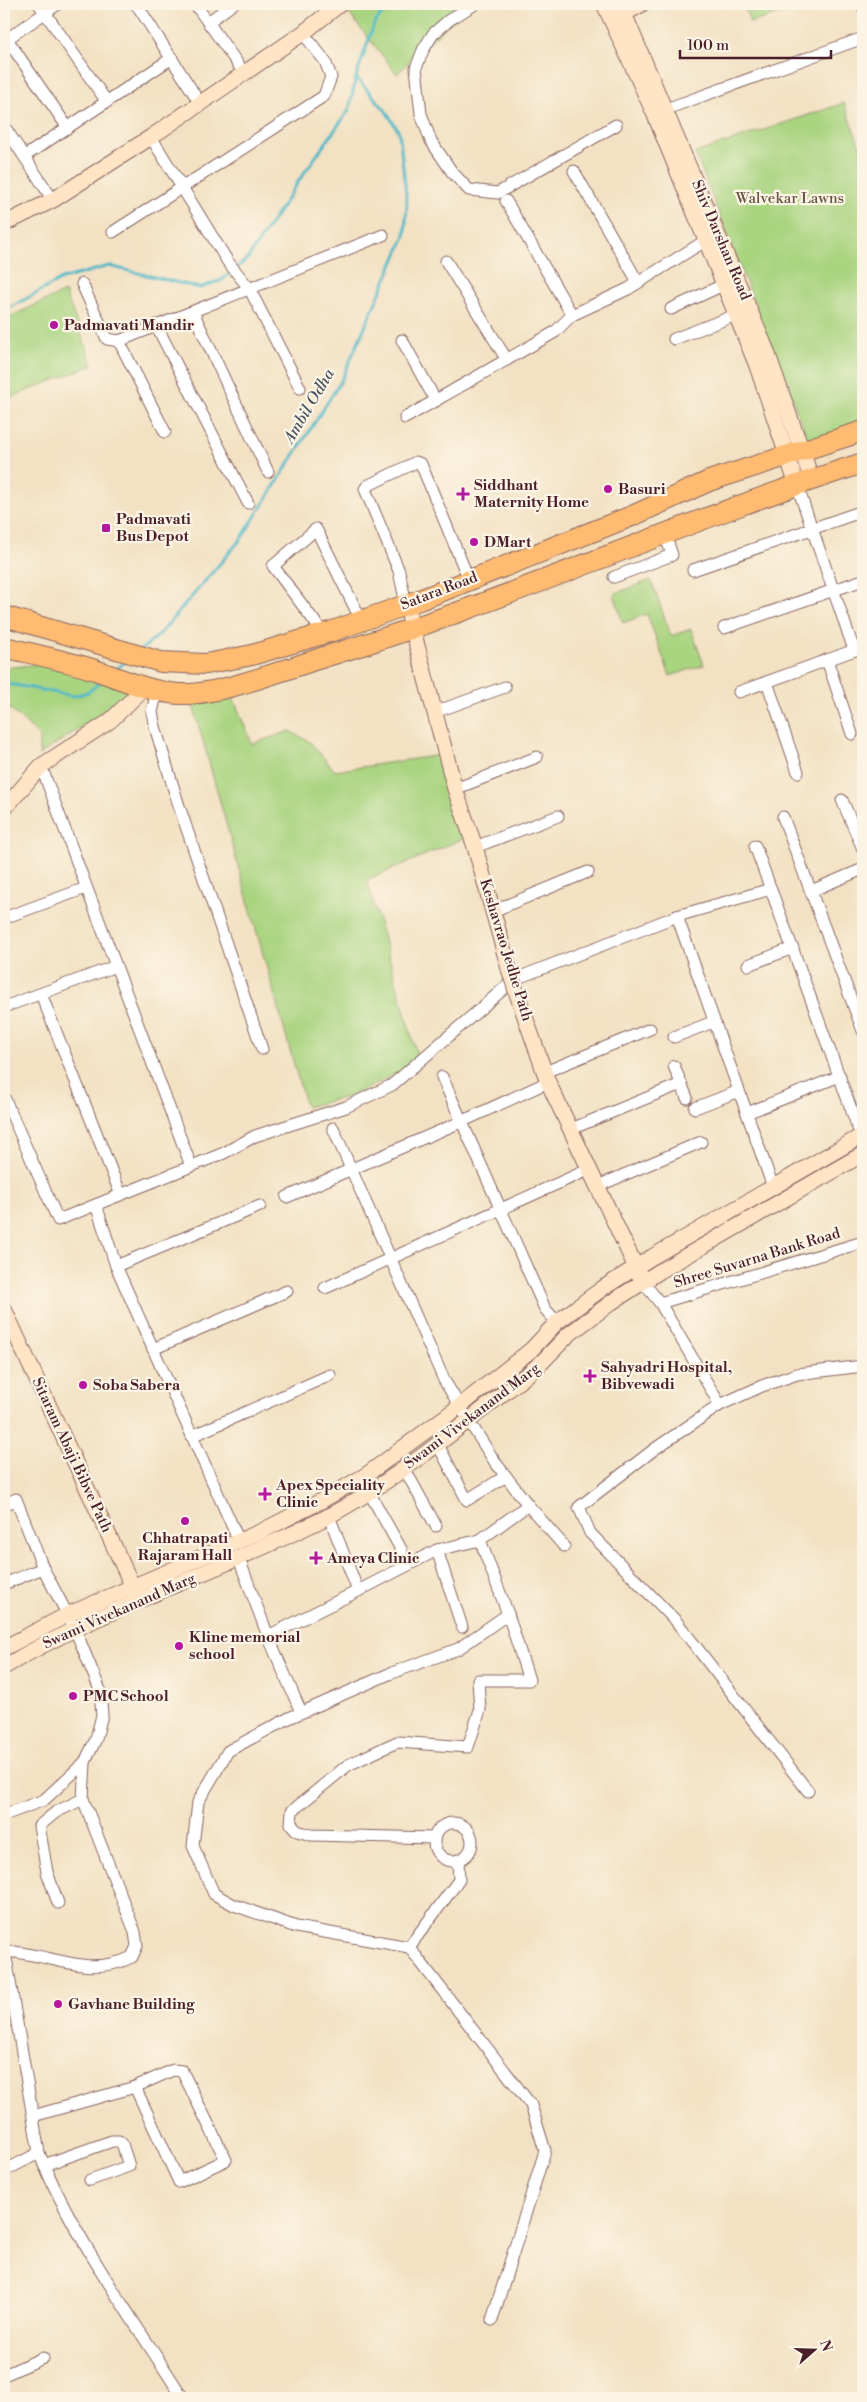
<svg xmlns="http://www.w3.org/2000/svg" width="867" height="2402" viewBox="0 0 867 2402" font-family="'Libre Bodoni',serif">
<rect width="100%" height="100%" fill="#fcf5e5"/>
<filter id="ink" filterUnits="userSpaceOnUse"><feTurbulence type="fractalNoise" baseFrequency=".02" numOctaves="2"/><feDisplacementMap in="SourceGraphic" scale="10" xChannelSelector="R" yChannelSelector="G"/><feConvolveMatrix kernelMatrix="1 2 1 2 8 2 1 2 1" color-interpolation-filters="sRGB"/></filter>
<filter id="wash" filterUnits="userSpaceOnUse"><feTurbulence type="fractalNoise" baseFrequency=".0096" numOctaves="4" result="noise"/><feDisplacementMap in="SourceGraphic" scale="20" xChannelSelector="R" yChannelSelector="G"/><feGaussianBlur stdDeviation="1.12" result="paint"/><feColorMatrix in="noise" values="0 0 0 0 0 0 0 0 0 0 0 0 0 0 0 0 0 1.4 0 .05"/><feComposite in="paint" operator="in"/></filter>
<g filter="url(#wash)">
<rect width="100%" height="100%" fill="#f3e1c3"/>
<g fill="#a9d480" stroke="#7a7a56">
<path d="M346 4H469L397 74 343 6Z"/>
<path d="M744 4H811L750 23Z"/>
<path d="M844 103 863 155V431L811 447 695 153Z"/>
<path d="M65 292 93 365 4 400V319Z"/>
<path d="M651 580 671 636 691 629 704 665 670 676 647 614 623 623 614 594Z"/>
<path d="M40 664 130 690 126 698 39 755V736L6 705H4V668Z"/>
<path d="M230 690 252 744 290 731 310 742 335 771 440 755 467 837 367 880 419 1062 351 1096 306 1107 192 702Z"/>
</g>
<g fill="none" stroke-linecap="round" stroke-linejoin="round">
<g stroke="#4bb7c7" stroke-width="3">
<path d="M4 311 62 279 109 266 200 288 222 280 248 258 302 176 349 110 356 77 374 24 390 4"/>
<path d="M142 649 159 635 241 539 341 381 405 236 407 203 399 132 386 111 356 77"/>
<path d="M117 669 127 660"/>
<path d="M4 683 74 696 88 692 102 681"/>
</g>
</g>
</g>
<g filter="url(#ink)">
<g fill="none" stroke-linecap="round" stroke-linejoin="round">
<defs>
<g id="street">
<path d="M39 4 107 102"/>
<path d="M135 4 139 8 200 103"/>
<path d="M195 4 245 74"/>
<path d="M475 4 449 20 433 34 423 50 416 68 421 114 431 141 452 172 469 190 498 193 616 125"/>
<path d="M862 4 863 7"/>
<path d="M208 22 233 4"/>
<path d="M7 39 68 128"/>
<path d="M4 41 58 4"/>
<path d="M666 109 863 38"/>
<path d="M4 126 53 200"/>
<path d="M151 137 228 262 249 288 300 388"/>
<path d="M25 156 172 58"/>
<path d="M574 171 638 282"/>
<path d="M506 201 572 315"/>
<path d="M113 232 324 96 331 77 325 61 303 33"/>
<path d="M446 261 507 360"/>
<path d="M82 284 107 339 119 341 383 235"/>
<path d="M671 309 723 285"/>
<path d="M193 312 268 472"/>
<path d="M156 325 248 503"/>
<path d="M674 339 736 315"/>
<path d="M402 340 436 401"/>
<path d="M119 341 165 432"/>
<path d="M405 418 555 332 572 315 628 289 713 236"/>
<path d="M797 485 854 650"/>
<path d="M693 570 863 511"/>
<path d="M614 577 672 555 665 534"/>
<path d="M406 604 399 571 365 489 367 486 416 462 421 464 469 580"/>
<path d="M724 628 863 580"/>
<path d="M324 634 273 566 316 529 361 620"/>
<path d="M827 660 852 734"/>
<path d="M767 682 798 772"/>
<path d="M157 691 152 712 155 727 179 806 262 1049"/>
<path d="M739 692 863 647"/>
<path d="M435 712 505 687"/>
<path d="M41 766 191 1166"/>
<path d="M455 789 537 757"/>
<path d="M842 800 863 849"/>
<path d="M783 817 863 1031"/>
<path d="M755 846 861 1136"/>
<path d="M475 847 558 816"/>
<path d="M811 891 863 869"/>
<path d="M493 911 588 872"/>
<path d="M677 916 773 1187"/>
<path d="M4 918 86 888"/>
<path d="M748 965 793 948"/>
<path d="M41 994 121 1195"/>
<path d="M4 1007 116 966"/>
<path d="M674 1037 713 1022"/>
<path d="M674 1066 687 1098"/>
<path d="M545 1072 650 1029"/>
<path d="M442 1077 545 1309 557 1322"/>
<path d="M4 1097 58 1220 224 1153 255 1136 346 1107 392 1085 515 979 677 916 771 889"/>
<path d="M695 1108 739 1091"/>
<path d="M747 1113 840 1076"/>
<path d="M333 1128 444 1380 464 1413"/>
<path d="M571 1129 681 1084"/>
<path d="M598 1186 701 1142"/>
<path d="M287 1197 463 1121 548 1082"/>
<path d="M96 1205 116 1266 239 1541"/>
<path d="M116 1266 260 1206"/>
<path d="M643 1282 660 1303 720 1405 762 1386 797 1374 863 1366"/>
<path d="M325 1288 590 1169"/>
<path d="M660 1303 863 1242"/>
<path d="M153 1349 287 1291"/>
<path d="M720 1405 656 1448 579 1507 590 1533 676 1621 808 1791"/>
<path d="M474 1429 495 1462 528 1505 480 1540 508 1614 458 1649 389 1674 289 1718 228 1751 198 1802 193 1846 214 1894 234 1905 296 1927 409 1947 531 2105 545 2151 492 2320"/>
<path d="M192 1436 330 1375"/>
<path d="M437 1443 467 1500 506 1476"/>
<path d="M404 1468 436 1526"/>
<path d="M369 1492 402 1551"/>
<path d="M4 1505 16 1499 43 1568 75 1629 100 1690 102 1715 96 1739 85 1762 44 1800 4 1815"/>
<path d="M528 1505 564 1546"/>
<path d="M329 1516 358 1591 437 1550 480 1540"/>
<path d="M437 1550 462 1627"/>
<path d="M239 1559 268 1636 301 1712"/>
<path d="M9 1582 43 1568"/>
<path d="M268 1636 358 1591"/>
<circle cx="453" cy="1842" r="19"/>
<path d="M434 1838 311 1835 297 1831 291 1824 292 1811 348 1765 397 1742 468 1747 480 1710 478 1680H529L508 1614"/>
<path d="M58 1903 47 1872 39 1826 56 1812 83 1799"/>
<path d="M4 1946 39 2153C75 2240 133 2319 183 2398"/>
<path d="M409 1947 459 1880 458 1860"/>
<path d="M4 1951C50 1953 87 1979 132 1957L137 1946 135 1932 83 1799 85 1762"/>
<path d="M33 2116 135 2087 179 2182 226 2160 182 2071 173 2070 135 2087"/>
<path d="M44 2165 112 2141H119L122 2144 129 2166 90 2180"/>
<path d="M4 2171 39 2153"/>
<path d="M4 2375 43 2358"/>
</g>
<g id="secondary">
<path d="M604 4 654 113 757 366 797 485"/>
<path d="M620 4 766 349 812 480"/>
<path d="M617 18 642 4"/>
<path d="M4 224 53 200 151 137 303 33 340 4"/>
<path d="M406 604 455 789 475 847 509 969"/>
<path d="M4 809 41 766 110 721 145 687"/>
<path d="M517 994 548 1082 640 1276"/>
<path d="M4 1309 137 1596"/>
<path d="M4 1648 67 1615 260 1532 321 1501 366 1475 460 1406 531 1350 557 1322 603 1288 652 1257 863 1135"/>
<path d="M4 1667C106 1606 221 1571 327 1517 397 1480 459 1427 522 1379L542 1362 568 1335 612 1302 660 1271 863 1154"/>
</g>
<g id="highway">
<path d="M4 616 161 662 206 664 252 655 333 631 422 599 632 516 709 481 863 431"/>
<path d="M4 647C33 654 63 660 92 669 120 678 149 692 179 694 218 696 286 669 324 657 507 602 681 521 863 463"/>
</g>
</defs>
<use href="#street" stroke="#856360" stroke-width="13"/>
<use href="#secondary" stroke="#856360" stroke-width="17"/>
<use href="#highway" stroke="#856360" stroke-width="22"/>
<use href="#street" stroke="#fff" stroke-width="11"/>
<use href="#secondary" stroke="#ffe4c6" stroke-width="15"/>
<use href="#highway" stroke="#febb71" stroke-width="20"/>
<defs>
<path id="secondary-bridge" d="M509 969 517 994"/>
</defs>
<use href="#secondary-bridge" stroke="#856360" stroke-width="17" stroke-linecap="butt"/>
<use href="#secondary-bridge" stroke="#ffe4c6" stroke-width="15"/>
</g>
</g>
<g fill="#b5179e" stroke="#fcf5e5" stroke-width="2">
<circle cx="54" cy="325" r="5"/>
<circle cx="608" cy="489" r="5"/>
<path d="M460.5 486.5h5v5h5v5h-5v5h-5v-5h-5v-5h5z"/>
<rect x="101" y="523" width="10" height="10" rx="2.5"/>
<circle cx="474" cy="542" r="5"/>
<path d="M587.5 1368.5h5v5h5v5h-5v5h-5v-5h-5v-5h5z"/>
<circle cx="83" cy="1385" r="5"/>
<path d="M262.5 1486.5h5v5h5v5h-5v5h-5v-5h-5v-5h5z"/>
<circle cx="185" cy="1521" r="5"/>
<path d="M313.5 1550.5h5v5h5v5h-5v5h-5v-5h-5v-5h5z"/>
<circle cx="179" cy="1646" r="5"/>
<circle cx="73" cy="1696" r="5"/>
<circle cx="58" cy="2004" r="5"/>
</g>
<g text-anchor="middle" dominant-baseline="central" stroke-width="4.5" stroke-linejoin="round" paint-order="stroke">
<g font-size="15" fill="#654" stroke="#fcf5e5">
<text x="790" y="198">Walvekar Lawns</text>
</g>
<g font-size="15" fill="#4a1f2b" stroke="#fcf5e5">
<text transform="translate(721 240) rotate(67)">Shiv Darshan Road</text>
<text transform="translate(439 591) rotate(-21)">Satara Road</text>
<text transform="translate(506 950) rotate(73)">Keshavrao Jedhe Path</text>
<text transform="translate(757 1258) rotate(-17)">Shree Suvarna Bank Road</text>
<text transform="translate(472 1416) rotate(-37)">Swami Vivekanand Marg</text>
<text transform="translate(72 1455) rotate(65)">Sitaram Abaji Bibve Path</text>
<text transform="translate(119 1611) rotate(-24)">Swami Vivekanand Marg</text>
</g>
<g font-size="15" font-weight="bold" fill="#4a1f2b" stroke="#fcf5e5" text-anchor="start">
<text x="64" y="325">Padmavati Mandir</text>
<text x="474" y="485">Siddhant<tspan x="474" dy="17">Maternity Home</tspan></text>
<text x="618" y="489">Basuri</text>
<text x="116" y="519">Padmavati<tspan x="116" dy="17">Bus Depot</tspan></text>
<text x="484" y="542">DMart</text>
<text x="601" y="1367">Sahyadri Hospital,<tspan x="601" dy="17">Bibvewadi</tspan></text>
<text x="93" y="1385">Soba Sabera</text>
<text x="276" y="1485">Apex Speciality<tspan x="276" dy="17">Clinic</tspan></text>
<text x="185" y="1538" text-anchor="middle">Chhatrapati<tspan x="185" dy="17">Rajaram Hall</tspan></text>
<text x="327" y="1558">Ameya Clinic</text>
<text x="189" y="1637">Kline memorial<tspan x="189" dy="17">school</tspan></text>
<text x="83" y="1696">PMC School</text>
<text x="68" y="2004">Gavhane Building</text>
</g>
<g font-size="16" font-style="italic" fill="#4a5462" stroke="#fcf5e5">
<text transform="translate(309 406) rotate(-59)">Ambil Odha</text>
</g>
</g>
<rect width="867" height="2402" fill="none" stroke="#fcf5e5" stroke-width="20"/>
<g transform="translate(814 2350) rotate(70)" stroke="#fcf5e5" stroke-width="4" paint-order="stroke">
<path d="M0-4L9 19L0 12L-9 19Z" fill="#4a1f2b"/>
<text y="-8" font-size="14" font-weight="bold" text-anchor="middle" fill="#4a1f2b">N</text>
</g>
<path d="M680 50v8h151v-8" fill="none" stroke="#4a1f2b" stroke-width="2.5"/>
<text x="687" y="50" font-size="15" fill="#4a1f2b" stroke="#fcf5e5" stroke-width="4" paint-order="stroke">100 m</text>
</svg>
